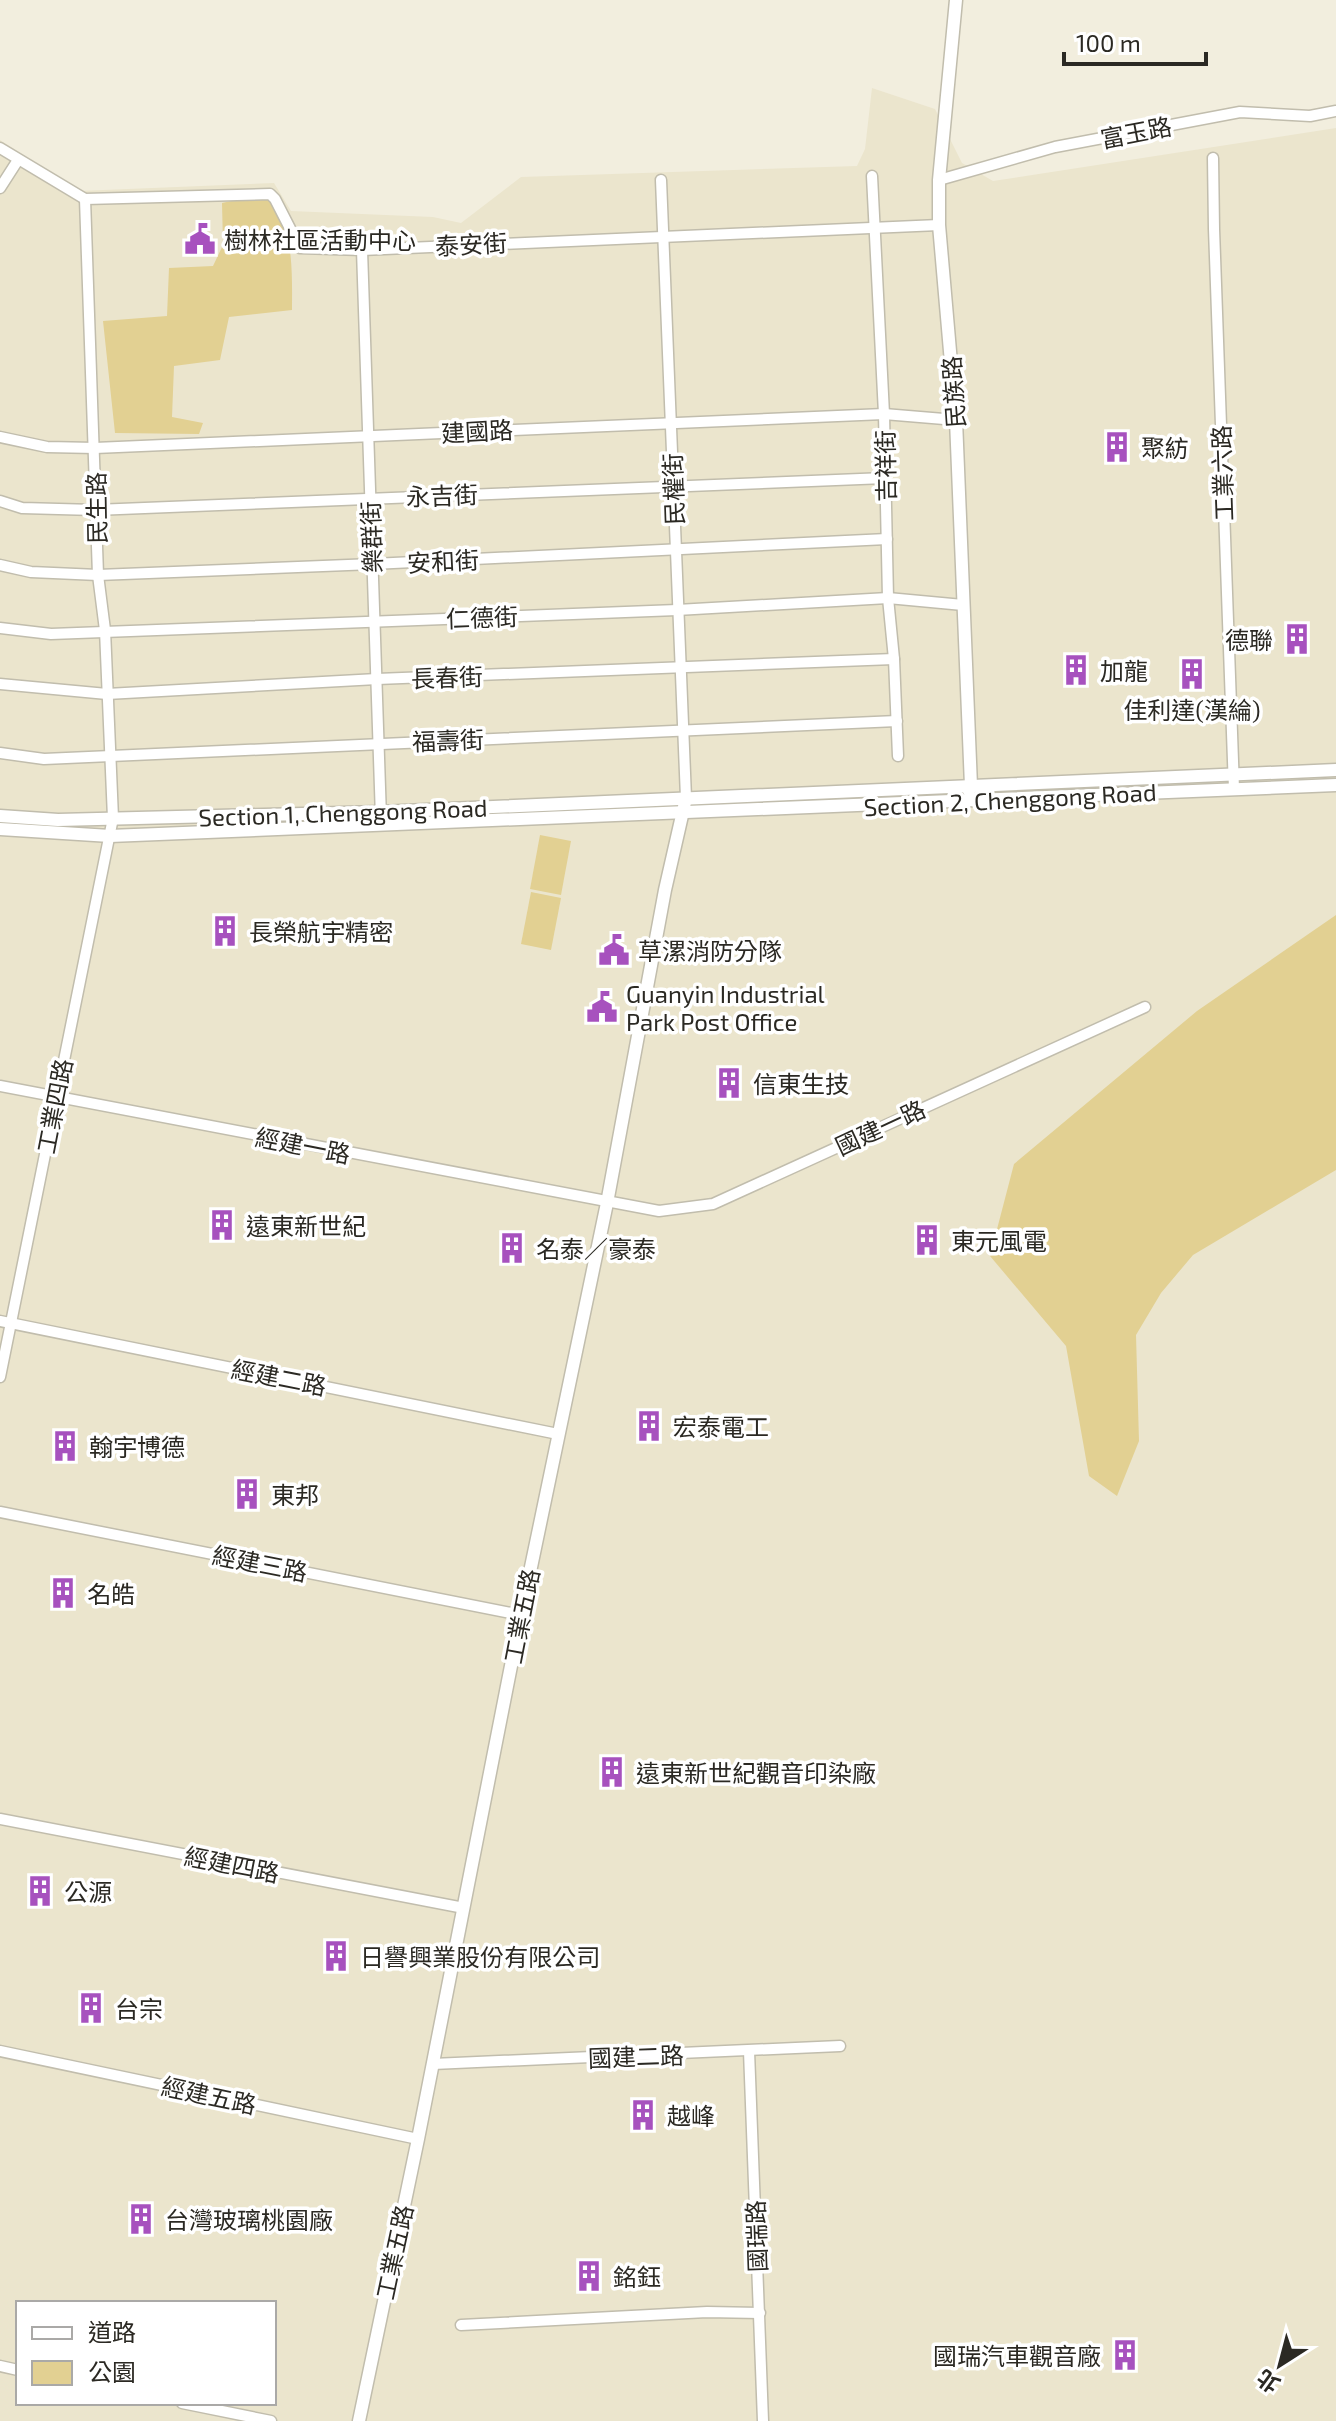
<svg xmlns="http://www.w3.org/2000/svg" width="1336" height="2421" viewBox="0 0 1336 2421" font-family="'Exo 2','Noto Sans TC',sans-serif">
<rect width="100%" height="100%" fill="#f2eede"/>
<path fill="#ebe5cd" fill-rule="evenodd" d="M872 88 935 109 962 163 993 181 1336 128V2421H0V140L79 191 274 183 291 211 433 217 461 223 521 177 857 166 865 149ZM18 2303H274V2403H18Z"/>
<g fill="#e2d092">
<path d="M263 194C295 215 292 276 292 310L229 317 220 360 174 366 172 417 203 423 199 434 115 433 103 321 167 316 169 268 213 266 223 245 222 203Z"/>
<path d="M540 835 571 841 561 895 530 889Z"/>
<path d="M531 892 561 898 551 950 521 944Z"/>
<path d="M1336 915V1170L1193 1255 1161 1293 1136 1335 1139 1441 1117 1496 1089 1476 1066 1346 990 1256 1014 1164 1197 1011Z"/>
</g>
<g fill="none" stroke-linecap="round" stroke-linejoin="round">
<defs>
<g id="minor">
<path d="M0 148 85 199 270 194 275 199 300 248 362 250 939 225"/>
<path d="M1213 158 1214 229 1234 789"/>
<path d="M872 176 884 414 888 598 894 659 898 756"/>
<path d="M661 180C671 386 676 592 686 798"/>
<path d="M939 180 1055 147 1240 112 1310 116 1336 111"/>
<path d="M0 188 18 160"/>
<path d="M362 250 381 818"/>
<path d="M0 437 47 447 95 448 884 414 956 420"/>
<path d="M0 501 22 508 95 510 885 478"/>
<path d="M0 565 31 572 98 575 373 564 887 539"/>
<path d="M0 628 51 634 677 610 888 598 963 605"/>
<path d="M0 684 107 694 377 679 894 659"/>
<path d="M0 753 44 759 897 721"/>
<path d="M0 1086 659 1211 713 1204 1145 1007"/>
<path d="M0 1321 558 1434"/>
<path d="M0 1377 113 818 105 630 98 575 85 199"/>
<path d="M0 1512 521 1615"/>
<path d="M0 1819 464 1908"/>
<path d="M0 2051 418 2139"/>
<path d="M749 2051 763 2421"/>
<path d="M433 2064 840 2046"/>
<path d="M461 2325 707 2312 760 2313"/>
<path d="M0 2366 18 2370"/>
<path d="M182 2403 271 2421"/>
</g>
<g id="tertiary">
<path d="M956 0 939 180V225L956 420 971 786 969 791"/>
<path d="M0 816 58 820 380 812 1336 770"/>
<path d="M0 829 110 836 1336 785"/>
<path d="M359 2421 418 2139 521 1615 607 1203 665 890 686 798"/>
</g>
</defs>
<use href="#minor" stroke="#c1bdad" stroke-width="13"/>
<use href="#tertiary" stroke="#c1bdad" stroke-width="15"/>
<use href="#minor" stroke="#fff" stroke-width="10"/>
<use href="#tertiary" stroke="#fff" stroke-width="12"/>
</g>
<defs>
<symbol id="civic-bare" viewBox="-9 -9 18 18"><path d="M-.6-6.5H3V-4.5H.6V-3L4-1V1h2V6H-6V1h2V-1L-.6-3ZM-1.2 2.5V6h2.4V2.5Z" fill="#a751be" stroke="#fff" stroke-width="2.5" paint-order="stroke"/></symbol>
<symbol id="building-bare" viewBox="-9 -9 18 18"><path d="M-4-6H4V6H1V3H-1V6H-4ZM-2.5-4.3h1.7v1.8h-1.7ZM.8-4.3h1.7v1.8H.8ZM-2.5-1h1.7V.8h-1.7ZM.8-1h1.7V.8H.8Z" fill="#a751be" stroke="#fff" stroke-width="2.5" paint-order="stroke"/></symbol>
</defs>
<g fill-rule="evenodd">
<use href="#civic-bare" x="178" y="217" width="44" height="44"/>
<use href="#building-bare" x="1095" y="425" width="44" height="44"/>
<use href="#building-bare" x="1275" y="617" width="44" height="44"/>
<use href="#building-bare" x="1054" y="648" width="44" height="44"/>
<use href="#building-bare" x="1170" y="652" width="44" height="44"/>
<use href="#building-bare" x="203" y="909" width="44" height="44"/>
<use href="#civic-bare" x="592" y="928" width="44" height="44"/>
<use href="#civic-bare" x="580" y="985" width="44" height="44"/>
<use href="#building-bare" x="707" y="1061" width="44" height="44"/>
<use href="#building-bare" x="200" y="1203" width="44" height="44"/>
<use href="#building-bare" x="905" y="1218" width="44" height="44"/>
<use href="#building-bare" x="490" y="1226" width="44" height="44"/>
<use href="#building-bare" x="627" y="1404" width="44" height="44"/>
<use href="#building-bare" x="43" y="1424" width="44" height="44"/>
<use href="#building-bare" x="225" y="1472" width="44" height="44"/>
<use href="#building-bare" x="41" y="1571" width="44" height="44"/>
<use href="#building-bare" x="590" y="1750" width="44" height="44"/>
<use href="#building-bare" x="18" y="1869" width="44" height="44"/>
<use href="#building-bare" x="314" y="1934" width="44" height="44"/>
<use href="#building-bare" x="69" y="1986" width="44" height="44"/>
<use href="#building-bare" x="621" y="2093" width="44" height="44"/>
<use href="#building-bare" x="119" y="2197" width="44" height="44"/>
<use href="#building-bare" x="567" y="2254" width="44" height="44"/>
<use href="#building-bare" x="1103" y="2333" width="44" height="44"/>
</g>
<g text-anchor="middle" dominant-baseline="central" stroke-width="7" stroke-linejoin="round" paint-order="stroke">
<g font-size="24" fill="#2b2923" stroke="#fff">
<text transform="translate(1136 132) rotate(-11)">富玉路</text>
<text transform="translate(471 244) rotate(-3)">泰安街</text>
<text transform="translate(953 392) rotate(-94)">民族路</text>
<text transform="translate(477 431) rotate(-3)">建國路</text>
<text transform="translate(885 466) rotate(-91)">吉祥街</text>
<text transform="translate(1222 473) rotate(-92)">工業六路</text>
<text transform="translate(673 489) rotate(-92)">民權街</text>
<text transform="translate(442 495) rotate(-2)">永吉街</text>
<text transform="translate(96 508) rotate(-91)">民生路</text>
<text transform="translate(371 537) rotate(-92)">樂群街</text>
<text transform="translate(443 561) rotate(-3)">安和街</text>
<text transform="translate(482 617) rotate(-2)">仁德街</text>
<text transform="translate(447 677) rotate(-2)">長春街</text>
<text transform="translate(448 740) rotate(-2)">福壽街</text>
<text transform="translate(1010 799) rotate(-3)">Section 2, Chenggong Road</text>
<text transform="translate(343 812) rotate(-2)">Section 1, Chenggong Road</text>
<text transform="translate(54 1106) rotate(-79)">工業四路</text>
<text transform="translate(880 1127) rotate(-25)">國建一路</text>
<text transform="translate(303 1145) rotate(11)">經建一路</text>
<text transform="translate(279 1377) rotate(11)">經建二路</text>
<text transform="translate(260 1563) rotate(11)">經建三路</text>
<text transform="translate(521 1616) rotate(-79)">工業五路</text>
<text transform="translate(232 1864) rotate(11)">經建四路</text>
<text transform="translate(636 2056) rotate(-2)">國建二路</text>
<text transform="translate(209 2095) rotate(12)">經建五路</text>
<text transform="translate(756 2236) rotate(-92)">國瑞路</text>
<text transform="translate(394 2252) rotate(-78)">工業五路</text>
</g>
<g font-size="24" fill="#2b2923" stroke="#fff" text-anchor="start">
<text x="224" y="239">樹林社區活動中心</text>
<text x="1141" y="447">聚紡</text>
<text x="1273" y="639" text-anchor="end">德聯</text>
<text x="1100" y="670">加龍</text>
<text x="1192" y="709" text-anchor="middle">佳利達(漢綸)</text>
<text x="249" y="931">長榮航宇精密</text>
<text x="638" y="950">草漯消防分隊</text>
<text x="626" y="993">Guanyin Industrial<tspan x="626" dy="28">Park Post Office</tspan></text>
<text x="753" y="1083">信東生技</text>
<text x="246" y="1225">遠東新世紀</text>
<text x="951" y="1240">東元風電</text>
<text x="536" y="1248">名泰／豪泰</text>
<text x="673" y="1426">宏泰電工</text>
<text x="89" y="1446">翰宇博德</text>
<text x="271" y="1494">東邦</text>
<text x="87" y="1593">名皓</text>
<text x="636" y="1772">遠東新世紀觀音印染廠</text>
<text x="64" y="1891">公源</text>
<text x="360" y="1956">日譽興業股份有限公司</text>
<text x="115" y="2008">台宗</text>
<text x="667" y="2115">越峰</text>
<text x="165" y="2219">台灣玻璃桃園廠</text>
<text x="613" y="2276">銘鈺</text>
<text x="1101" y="2355" text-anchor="end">國瑞汽車觀音廠</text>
</g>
</g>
<rect x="16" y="2301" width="260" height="104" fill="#ffffff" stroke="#aaa9a7" stroke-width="2"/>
<rect x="32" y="2327" width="40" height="12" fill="#ffffff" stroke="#aaa9a7" stroke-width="2"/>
<text x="88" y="2341" font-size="24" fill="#2b2923">道路</text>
<rect x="32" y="2361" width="40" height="24" fill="#e2d092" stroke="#aaa9a7" stroke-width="2"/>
<text x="88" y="2381" font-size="24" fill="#2b2923">公園</text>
<g transform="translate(1280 2365) rotate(216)" stroke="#ffffff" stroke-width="6" paint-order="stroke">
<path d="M0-6L14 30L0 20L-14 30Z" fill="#2b2923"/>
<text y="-12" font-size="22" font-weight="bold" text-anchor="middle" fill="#2b2923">北</text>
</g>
<path d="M1064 52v12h142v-12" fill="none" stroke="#2b2923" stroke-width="4"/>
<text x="1076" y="52" font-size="24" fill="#2b2923" stroke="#ffffff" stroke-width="6" paint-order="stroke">100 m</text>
</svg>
